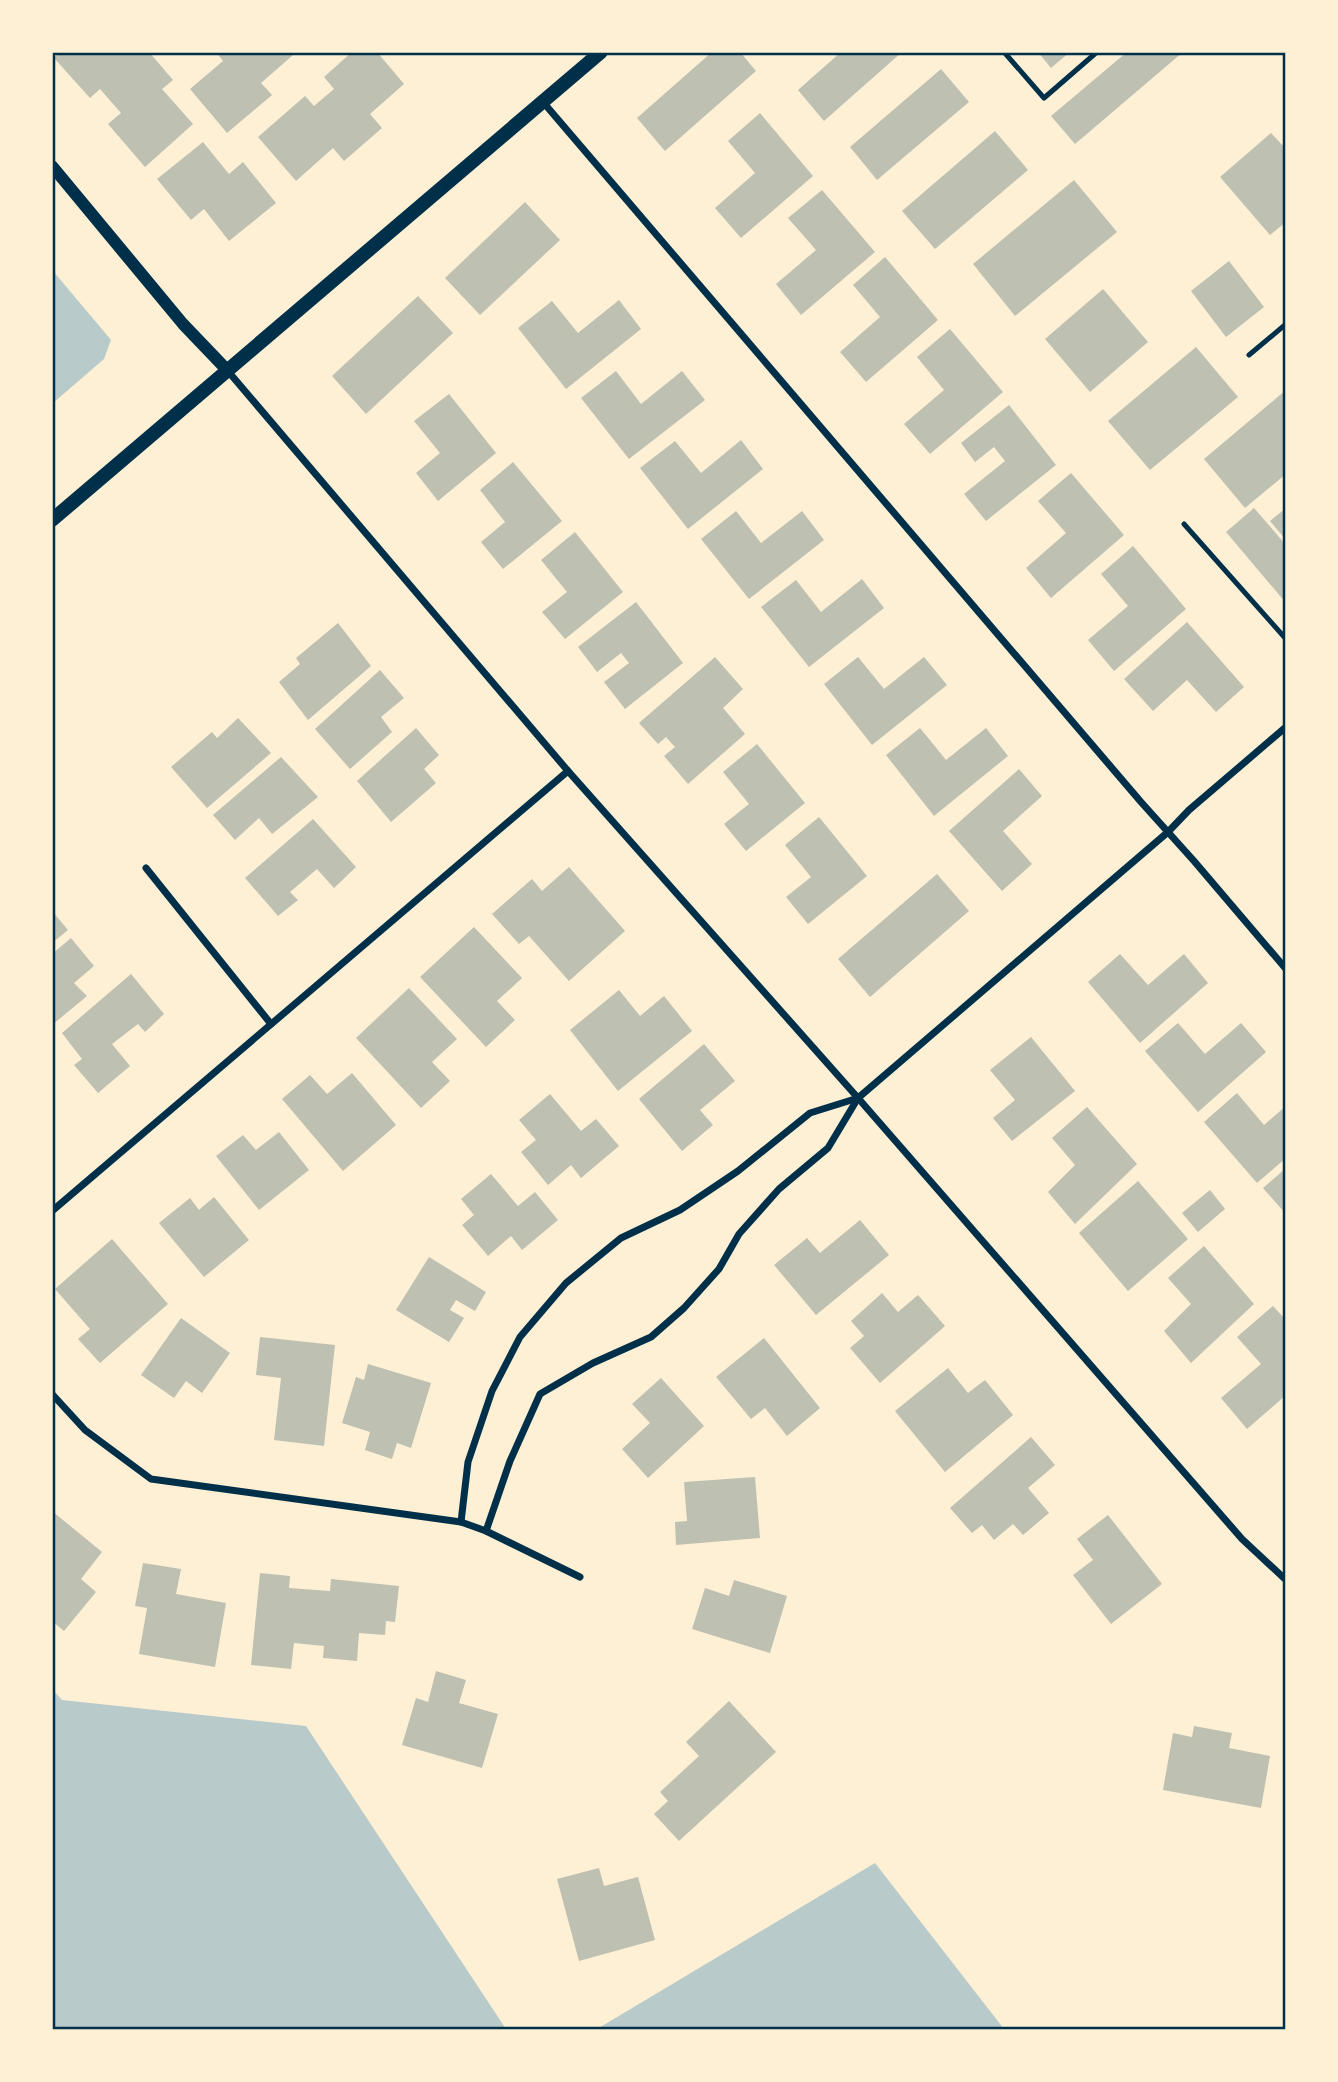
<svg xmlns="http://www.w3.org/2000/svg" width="1338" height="2082" viewBox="0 0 1338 2082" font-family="'Public Sans',sans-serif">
<rect width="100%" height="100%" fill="#fdf0d5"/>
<g fill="#b9caca">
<path d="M53 271 111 340 104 359 53 403Z"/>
<path d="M53 1690 62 1700 306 1726 506 2029H53Z"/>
<path d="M875 1863 1004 2029H597Z"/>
</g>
<g fill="#bec0b2">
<path d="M60 52H149L173 80 162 89 193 124 145 167 108 124 121 113 100 89 90 98 54 58Z"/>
<path d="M216 52H291L293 55 261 83 272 95 227 133 190 89 223 61Z"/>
<path d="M352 52H377L404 84 370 114 382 128 344 161 333 148 296 181 258 137 305 96 314 106 334 89 324 77Z"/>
<path d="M712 52H740L756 71 665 151 637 118Z"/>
<path d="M841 52H902L824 121 798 90Z"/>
<path d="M1038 52H1070L1051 68Z"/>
<path d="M1127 52H1183L1075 144 1051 116Z"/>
<path d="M941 69 969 102 877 180 850 147Z"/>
<path d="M760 113 813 176 741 238 715 208 755 173 728 141Z"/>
<path d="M995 131 1028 170 935 249 902 211Z"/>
<path d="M1271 133 1286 149V222L1270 235 1220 177Z"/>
<path d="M203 142 229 174 243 162 276 203 229 241 204 209 191 220 157 179Z"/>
<path d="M1074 180 1117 232 1015 316 973 264Z"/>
<path d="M822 190 875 252 801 315 776 284 816 250 788 218Z"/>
<path d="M525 202 560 240 480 315 445 278Z"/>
<path d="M885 257 938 320 866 382 840 352 880 317 853 285Z"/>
<path d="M1229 261 1264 307 1226 337 1191 291Z"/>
<path d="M1103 289 1148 342 1090 392 1045 339Z"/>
<path d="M418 296 453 333 366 414 332 376Z"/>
<path d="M619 300 641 329 566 389 518 328 552 301 578 333Z"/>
<path d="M950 329 1003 392 930 454 904 424 944 390 917 357Z"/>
<path d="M1196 347 1238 397 1150 470 1108 421Z"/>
<path d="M616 371 641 404 682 371 705 400 629 459 581 398Z"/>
<path d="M1286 390V474L1245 508 1204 459Z"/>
<path d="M449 394 496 453 438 501 416 473 440 453 414 421Z"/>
<path d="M1009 405 1056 465 986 521 964 494 1005 461 994 447 975 462 961 443Z"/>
<path d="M741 440 763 469 688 529 640 468 675 441 701 473Z"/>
<path d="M513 462 562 521 503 569 481 542 505 522 480 490Z"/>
<path d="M1071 473 1124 535 1051 598 1026 568 1066 533 1038 501Z"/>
<path d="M1254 508 1286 545V603L1226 532Z"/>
<path d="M1286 508V540L1270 521Z"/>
<path d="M736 511 761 543 802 511 824 540 749 599 701 539Z"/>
<path d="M575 532 623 592 565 639 542 612 567 592 541 560Z"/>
<path d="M1133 546 1186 609 1114 671 1088 640 1128 606 1101 574Z"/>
<path d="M862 579 884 608 809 667 761 607 796 580 821 612Z"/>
<path d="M636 602 683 663 625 709 604 682 629 663 621 653 597 672 578 647Z"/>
<path d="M1187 622 1244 687 1216 712 1187 680 1153 711 1124 679Z"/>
<path d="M338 623 371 666 308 720 279 682 300 664 296 658Z"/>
<path d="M715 657 743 689 723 708 745 734 688 784 664 756 675 747 666 737 658 744 639 723Z"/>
<path d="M858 657 884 689 924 657 947 685 872 745 824 684Z"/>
<path d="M380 670 404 698 381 717 392 732 350 769 315 729Z"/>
<path d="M238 718 271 753 207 808 171 767 212 732 217 738Z"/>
<path d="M416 728 439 755 424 769 436 783 391 822 357 781Z"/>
<path d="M920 728 946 760 986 728 1008 756 934 816 886 755Z"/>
<path d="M757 744 805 803 746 851 724 824 749 804 723 772Z"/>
<path d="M281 757 318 797 272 834 259 818 235 840 213 815Z"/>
<path d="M1019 769 1042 796 1003 831 1032 864 1002 891 949 831Z"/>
<path d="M819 817 867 876 808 924 786 897 811 877 785 845Z"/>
<path d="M313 819 356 867 334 888 317 869 290 892 298 900 278 916 245 878Z"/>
<path d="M569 867 625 931 569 981 529 936 519 944 492 914 532 879 542 891Z"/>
<path d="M937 874 969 911 870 997 838 959Z"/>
<path d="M52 911 68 930 52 943Z"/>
<path d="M474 927 522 978 497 1001 515 1020 486 1047 420 977Z"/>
<path d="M71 938 94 966 74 983 87 996 52 1025V954Z"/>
<path d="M1120 954 1148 985 1184 954 1208 983 1140 1043 1088 982Z"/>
<path d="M131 974 164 1014 145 1032 138 1024 112 1044 130 1066 98 1093 74 1065 82 1059 62 1033Z"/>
<path d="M409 988 457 1039 432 1062 450 1081 421 1108 356 1038Z"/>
<path d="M619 990 640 1016 664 996 692 1031 618 1091 570 1030Z"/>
<path d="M1178 1023 1205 1054 1241 1023 1266 1052 1198 1112 1145 1051Z"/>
<path d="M1031 1037 1075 1091 1012 1141 993 1118 1015 1100 990 1070Z"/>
<path d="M704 1044 735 1081 700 1110 713 1125 682 1151 639 1099Z"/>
<path d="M352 1073 396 1125 343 1171 282 1099 310 1075 327 1094Z"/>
<path d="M1237 1093 1264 1125 1286 1106V1158L1257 1183 1204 1122Z"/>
<path d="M550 1094 581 1131 596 1119 619 1146 581 1178 571 1165 548 1185 521 1152 536 1140 519 1120Z"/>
<path d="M1087 1107 1137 1164 1075 1224 1048 1192 1075 1165 1052 1138Z"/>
<path d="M279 1132 309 1170 259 1210 216 1156 243 1135 256 1150Z"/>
<path d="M1286 1168V1214L1263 1188Z"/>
<path d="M491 1174 518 1206 535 1192 558 1220 522 1250 511 1236 488 1256 462 1225 474 1215 461 1199Z"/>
<path d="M1138 1181 1188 1239 1128 1291 1079 1233Z"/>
<path d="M1210 1190 1225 1209 1198 1232 1182 1213Z"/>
<path d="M214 1197 249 1240 204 1277 159 1223 190 1198 199 1210Z"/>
<path d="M860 1220 889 1255 816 1315 774 1265 807 1238 820 1253Z"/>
<path d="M112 1239 168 1304 100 1363 78 1339 90 1329 55 1289Z"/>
<path d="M1204 1246 1254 1304 1191 1363 1164 1331 1191 1304 1168 1278Z"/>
<path d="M429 1257 486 1292 475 1311 456 1300 450 1310 464 1318 449 1342 396 1310Z"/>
<path d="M882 1293 898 1312 918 1295 945 1326 880 1383 850 1348 864 1336 851 1321Z"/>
<path d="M1273 1306 1286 1320V1395L1247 1429 1221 1398 1261 1364 1237 1337Z"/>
<path d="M181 1318 230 1353 202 1393 186 1381 174 1398 141 1375Z"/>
<path d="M260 1337 335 1345 324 1446 274 1440 281 1378 256 1375Z"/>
<path d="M764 1338 820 1408 787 1436 765 1408 751 1419 716 1377Z"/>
<path d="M368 1364 431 1383 411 1448 397 1443 392 1459 365 1450 370 1432 342 1423 356 1377 364 1380Z"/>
<path d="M948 1368 968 1393 985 1380 1013 1415 945 1472 895 1411Z"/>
<path d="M661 1378 704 1426 648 1478 622 1449 650 1423 632 1404Z"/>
<path d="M1031 1437 1055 1465 1028 1488 1049 1513 1023 1535 1013 1524 994 1540 982 1525 972 1533 950 1508Z"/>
<path d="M755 1477 760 1538 676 1545 675 1522 687 1521 684 1482Z"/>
<path d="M52 1511 102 1552 81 1579 96 1592 64 1631 52 1621Z"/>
<path d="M1108 1515 1162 1584 1111 1624 1073 1575 1093 1560 1077 1539Z"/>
<path d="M143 1563 181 1569 176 1594 226 1603 215 1667 139 1654 147 1608 135 1606Z"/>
<path d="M260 1573 290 1576 289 1588 330 1591 331 1579 399 1586 395 1622 386 1621 385 1635 359 1633 357 1661 323 1658 324 1646 294 1643 291 1669 251 1665Z"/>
<path d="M734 1580 787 1596 770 1653 692 1629 705 1588 729 1596Z"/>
<path d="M436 1671 466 1680 459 1703 498 1714 482 1768 402 1745 416 1698 428 1702Z"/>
<path d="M729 1701 776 1752 679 1841 654 1814 668 1801 660 1792 699 1756 686 1742Z"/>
<path d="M1194 1726 1232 1733 1229 1748 1270 1756 1261 1808 1163 1790 1173 1733 1192 1737Z"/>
<path d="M599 1868 604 1886 638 1877 655 1940 579 1961 557 1879Z"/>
</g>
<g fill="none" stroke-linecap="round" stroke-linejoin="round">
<g stroke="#003049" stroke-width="5">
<path d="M1004 52 1044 98 1097 52"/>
<path d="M1249 355 1286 324"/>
<path d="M1184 524 1286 639"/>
</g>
<g stroke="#003049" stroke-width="7">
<path d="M543 102 1141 802 1194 861 1286 969"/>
<path d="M227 370 568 771 858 1098 1242 1539 1286 1580"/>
<path d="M146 868 271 1024"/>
<path d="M52 1211 568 771"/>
<path d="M52 1394 85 1430 151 1479 461 1522 486 1531 580 1577"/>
<path d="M461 1522 468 1462 492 1391 520 1337 566 1283 621 1238 680 1210 738 1171 810 1113 858 1098"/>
<path d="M486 1531 510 1461 540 1394 593 1363 651 1337 684 1308 719 1269 739 1234 779 1189 828 1148 858 1098 1168 832 1189 810 1286 727"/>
</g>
<path stroke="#003049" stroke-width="12" d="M52 166 183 324 227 370"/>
<path stroke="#003049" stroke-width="14" d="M52 520 601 52"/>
</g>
<rect width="1338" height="2082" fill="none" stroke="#fdf0d5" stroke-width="108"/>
<rect x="54" y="54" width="1230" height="1974" fill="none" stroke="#003049" stroke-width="2.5"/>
</svg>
